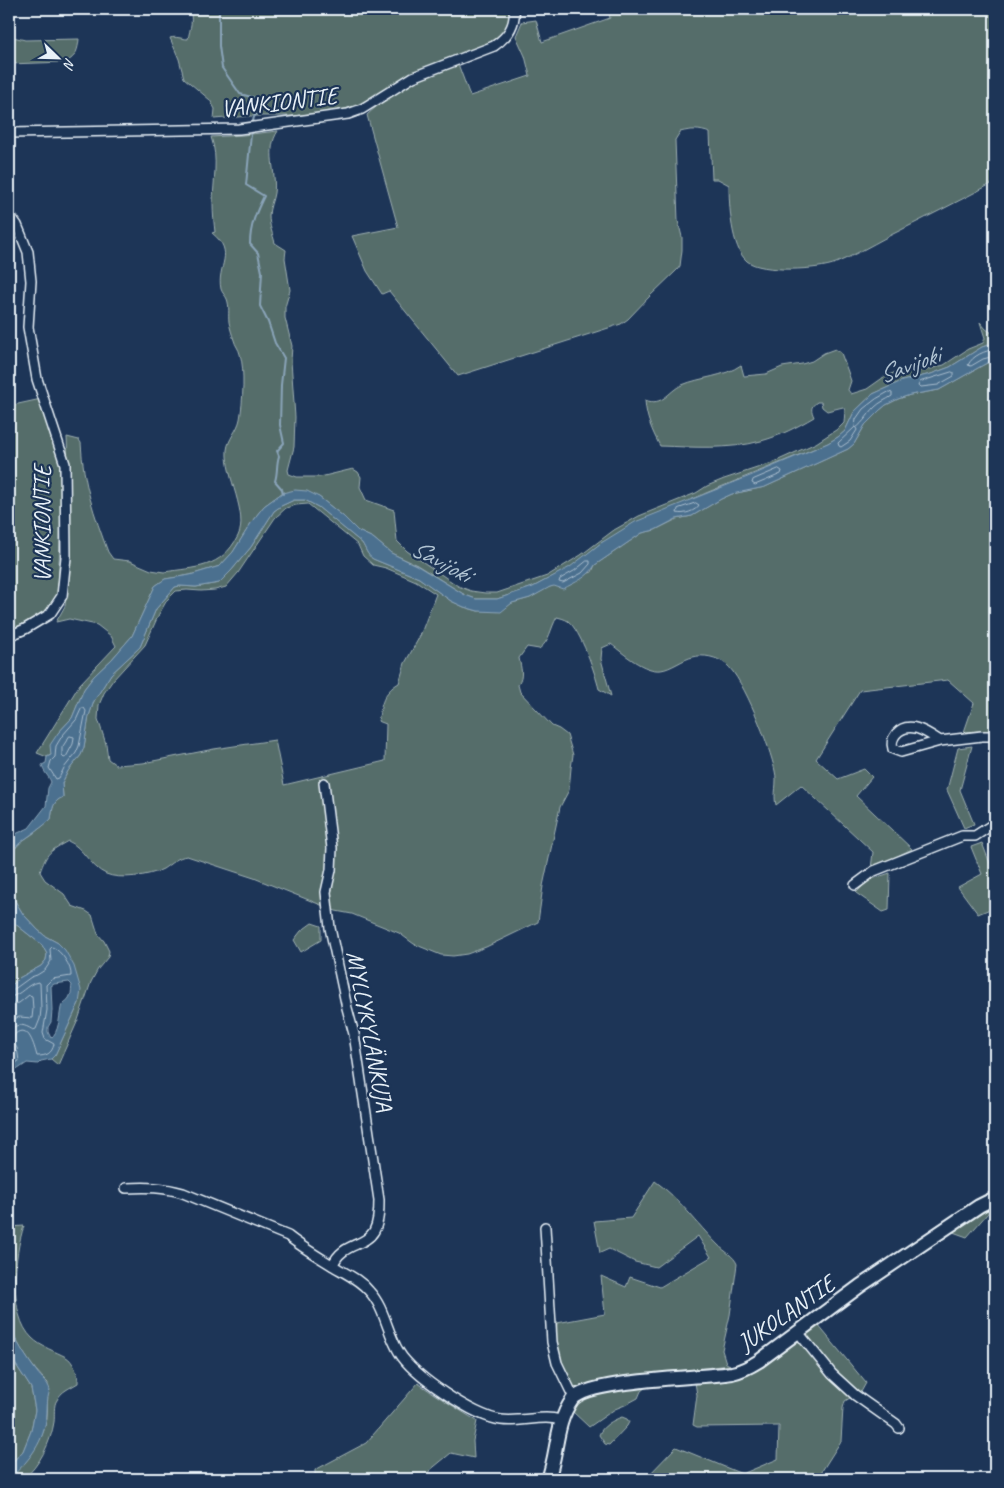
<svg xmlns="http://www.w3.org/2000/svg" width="1004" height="1488" viewBox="0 0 1004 1488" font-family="Caveat,sans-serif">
<rect width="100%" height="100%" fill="#1d3557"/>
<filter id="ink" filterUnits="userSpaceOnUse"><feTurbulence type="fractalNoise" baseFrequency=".02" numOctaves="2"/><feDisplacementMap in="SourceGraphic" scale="10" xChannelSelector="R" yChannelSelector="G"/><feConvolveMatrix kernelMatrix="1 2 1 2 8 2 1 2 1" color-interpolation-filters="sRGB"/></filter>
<g filter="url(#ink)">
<g fill="#556d6a" stroke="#9eafb1" fill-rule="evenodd">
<path d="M189 9H509L510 25 504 35 461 56 391 86 367 100 355 106 338 111 292 116H250L214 119 215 109 210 100 184 78 179 59 170 38C176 36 182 39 188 39 190 29 194 18 189 9Z"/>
<path d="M608 9H995V182C959 201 923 219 887 237 870 246 853 256 836 263 819 270 761 273 747 261 731 248 729 204 729 185L718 179H712L710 133C699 129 692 129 680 132L675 140 678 221 682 237V250L680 266 677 270 650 296 628 319 621 324 458 376 389 291 382 294 367 271 352 236 398 227 367 115C393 90 425 76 458 64L470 96 530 76 525 56 516 36 522 22 536 20 542 42 610 18Z"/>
<path d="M9 36 25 40 79 39C78 50 76 57 66 62L9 64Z"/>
<path d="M278 131C265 150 277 172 274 193 273 200 269 208 269 216 269 225 273 235 275 243L286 250 285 258 290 290 285 307V318L292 346 291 361 295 417 294 447 288 470 289 474 297 477H320L353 469 358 472 361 477 360 487 366 500 394 510 397 541 407 551 458 586 471 591 485 593H497L547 576 581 555 614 530 639 516 696 493 707 486 724 479 772 463 816 443 839 428 844 423 845 410 843 407 827 411 822 407 821 402H817C810 407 811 410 814 417 797 427 780 436 761 441 729 450 693 447 660 446 652 431 646 417 645 400 663 407 668 391 682 385 701 377 724 377 741 365L744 376 766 374 782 367 802 364 812 361 824 353 835 349 841 353 848 372 851 381 848 390 851 394 867 389 884 377 896 372 926 370 944 365 968 349 983 343 985 338 980 322 986 329 995 335V343L982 347 950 367 931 374 902 381 873 394 854 412 845 431 838 437 828 443 706 493 601 543 571 567 533 587 497 599H476L465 595 417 565 391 553 373 538 358 531 344 517 319 497 282 493 264 506 253 520 233 552 220 566 190 575 165 579 155 586 132 636 112 659 94 676 84 689 72 718 58 733 51 755 47 757 37 753 80 684 116 646 111 636 97 625 69 619 56 622 65 606 71 547 67 437 79 440 81 443C83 483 94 514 108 552L113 559 130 561 151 570 164 572C196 567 221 569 238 536 249 514 225 476 227 450 228 439 238 430 240 419 243 403 245 369 240 354 239 349 235 345 234 340 232 334 230 328 229 322 228 314 230 307 227 299 226 296 222 293 221 289 216 266 237 253 212 233L215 232C214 223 213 214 213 204 213 181 219 159 211 137L243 135Z"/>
<path d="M995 360V730L964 732 974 703 948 680 860 690 816 759 838 779 864 769 872 777 856 796 912 849 871 869 873 852 801 785 776 805C773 794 778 783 775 771 770 747 744 679 726 664 717 657 703 654 693 657 683 659 671 669 661 670 644 672 624 654 611 644L602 648 601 659 611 696 599 689C595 673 581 631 568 621 565 619 561 618 557 617 550 629 550 641 539 649L527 647 519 658C521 668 524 676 518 685L520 692 552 726 559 729 567 735 573 755 571 768 569 790 560 807 543 886 538 922 486 947 467 954 453 956 441 955 414 944 399 933 352 914 336 911 254 878 187 856C177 857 171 864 163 869 150 876 119 880 106 874 90 867 83 847 68 841 50 851 47 852 40 872L45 880 64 894 72 906 86 911 92 915 98 934 104 941 109 951 108 957 98 969 91 982 78 1020 58 1065 51 1059 55 1055 79 1003 58 943 45 936 38 930 23 914 9 891V855L22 841 34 833 51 819C53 808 52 802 63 797L62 783 68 771 81 755 84 747 89 716 94 701 111 674 140 647 156 609 175 587 179 586 196 587 219 583 231 571 251 547 274 511 281 506 294 500H305L318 507 362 543C366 549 367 555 373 559L419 578 451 601 464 607 478 611 504 608 512 603 530 598 547 588 592 572 595 565 642 533 655 530 677 519 692 516 721 499 732 494 765 487 848 449 854 444 865 425 880 410 886 405 898 399 910 395 939 390 985 364ZM308 504 358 545 363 556 373 565 386 568 416 581 436 594 420 636 405 663 399 683C382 693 382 704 378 721L386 724 385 761 284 785 275 740 214 749 143 763 116 765 108 759 106 744 98 719 99 705 104 693 113 680 145 645 159 614 167 600 176 591 187 590 201 591 215 590 226 587 238 573 275 518 286 508 296 505Z"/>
<path d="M41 399 60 461 61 505 58 594 47 611 9 631V406Z"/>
<path d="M972 746 960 790 974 824 964 828 947 790 958 748Z"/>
<path d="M982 843 995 876V907L978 914 958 887 982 874 971 847Z"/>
<path d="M890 873 889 910 883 912 856 893 869 880Z"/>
<path d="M9 919 42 945 47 954 46 960 41 966 19 978 9 988Z"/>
<path d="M312 923 321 926V940L301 952 294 940 301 931Z"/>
<path d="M655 1181C680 1199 697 1224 718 1245 725 1252 734 1256 737 1264L730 1315 722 1350 726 1363 730 1365 603 1380 574 1392 560 1362 556 1342 557 1323 605 1314 601 1276 626 1287 630 1277 660 1287 711 1257 698 1236 656 1267 635 1262 609 1249 600 1253 594 1221 631 1218Z"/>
<path d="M995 1205 967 1237 953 1232Z"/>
<path d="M24 1226C14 1255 8 1315 32 1338 41 1347 55 1351 66 1357 73 1360 79 1376 78 1383 70 1388 61 1391 57 1400 53 1405 55 1416 54 1422 51 1442 39 1467 23 1479H9C27 1462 42 1444 47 1419 48 1407 47 1395 48 1383 31 1367 18 1346 9 1324V1227Z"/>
<path d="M818 1325 866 1383 856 1401 850 1398 845 1401 843 1408 841 1441 820 1474 813 1479H645L676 1447 742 1474 778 1459 779 1426 697 1427 693 1425 697 1395 695 1382 735 1377Z"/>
<path d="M9 1354 31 1388 35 1410 31 1431 23 1451 9 1466Z"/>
<path d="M418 1383 434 1394 477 1421 473 1441 474 1458 451 1453 429 1471V1479H315V1470L366 1443Z"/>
<path d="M646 1387 641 1391 638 1398 625 1405 615 1409 589 1427 572 1411 580 1402 590 1396Z"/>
<path d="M622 1417 627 1419 629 1422 627 1426 609 1445 605 1444 599 1435C602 1426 613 1420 622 1417Z"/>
</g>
<g fill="#4b708f" stroke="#8aa4b9" fill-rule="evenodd">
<path d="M995 343V360L985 364 939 390 910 395 898 399 886 405 880 410 865 425 854 444 848 449 765 487 732 494 721 499 692 516 676 519 655 530 642 533 595 565C588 578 575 582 563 589L554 586 550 587 530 598 512 603 501 612 478 611 464 607 451 601 419 578 373 559C367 555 366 549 362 543L318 507 305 500H294L281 506 274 511 251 547 231 571 219 583 196 587 180 586 175 587 156 609 140 647 111 674 94 701 89 716 84 747 81 755 68 771 62 783 63 797C52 802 53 808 51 819 38 832 20 839 9 855V837L29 828 46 806 48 788 51 782C49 776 43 772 42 765L46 763 47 757 51 755 50 745 58 733 72 718 84 689 94 676 112 659 132 636 155 586 165 579 190 575 220 566 233 552 253 520 264 506 282 493 295 490 307 491 319 497 344 517 358 531 373 538 391 553 416 565 465 595 476 599H497L533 587 570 567 601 543 635 522 750 476 828 443 838 437 845 431 854 412 873 394 902 381 931 374 950 367 982 347Z"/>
<path d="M9 891 23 914 38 930 45 936 58 943 65 950 74 966 81 990 79 1003 55 1055 51 1059 41 1061 38 1064 27 1063 18 1069 14 1068 9 1079V988L19 978 41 966 46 960 47 954 42 945 9 919ZM69 982 72 985C71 988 72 993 70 996 68 1002 62 1002 61 1008 59 1018 59 1032 51 1038L48 1032V1027L51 1022 52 1010 51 986 54 984Z"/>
<path d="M9 1324C16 1342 26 1357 37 1372 42 1379 48 1382 50 1390 46 1400 48 1410 46 1421 42 1445 27 1463 9 1479V1466L23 1451 31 1431 35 1410 31 1388 9 1354Z"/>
</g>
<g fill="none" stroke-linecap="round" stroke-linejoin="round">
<g stroke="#a9bdce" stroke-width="1">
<path d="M995 349C985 351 973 355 968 365L971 366 983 359 995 356"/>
<path d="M952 372 954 373V376L938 385 921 387 918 386 920 382Z"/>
<path d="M889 392 892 393V396C886 400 880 402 875 407 869 413 863 423 856 428L857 430 850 441 841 447 839 446 838 443 855 427 856 419 863 409 876 399Z"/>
<path d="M779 469 782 471 781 474 755 485 752 483 753 480Z"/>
<path d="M696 503 699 505C696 511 684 515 677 513L678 509Z"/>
<path d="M587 561H590V564L582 573 563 583 559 582 560 579 574 571Z"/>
<path d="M82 708H84L86 711 79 746 76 753 64 768 59 778 56 779 49 768 51 761 55 757 56 746 62 736 76 720Z"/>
<path d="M70 736 74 737 73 744 66 757 64 758 62 756V748Z"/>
<path d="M9 991 13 990 31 977 37 975 45 970 51 961 50 949 52 947C61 950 72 967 71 976L52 979 46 985 47 1010 43 1033 45 1039 54 1044C52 1054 46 1056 37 1056 34 1046 29 1023 15 1034L13 1042 17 1048 19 1061 9 1067"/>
<path d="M9 997C21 996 26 984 38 982L40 983 41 1009 40 1019 36 1029 33 1030C24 1024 15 1022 9 1033"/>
<path d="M9 1005 19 1003 29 995 32 996 33 1009 32 1018 19 1017 9 1021"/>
</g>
<g stroke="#8aa4b9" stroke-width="2">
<path d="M219 9V46L222 68 240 94 259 99 264 106 254 117 253 121"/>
<path d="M251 134 246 185 264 196C256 212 250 226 250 244L258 253 262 272 260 306 268 322 275 343 284 358 281 385 280 425 284 443 277 451 279 456C276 465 278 472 275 481L282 489 283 494"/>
</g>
<defs>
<g id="street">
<path d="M9 133 239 129 348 114 362 109 413 77 494 46C507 37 516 26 514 9"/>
<path d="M9 214 17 225 28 252 31 281 28 327 37 379 65 464 66 557 62 596 50 614 25 629 9 636"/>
<path d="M940 741C928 733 909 719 896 734 892 739 891 743 893 749L901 752 940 741 982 736H995"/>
<path d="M324 783 332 848 331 870 326 892 330 928 347 1008 354 1034 379 1200C379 1210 379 1222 374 1231 365 1247 341 1243 333 1265"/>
<path d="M855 885 874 871 962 836H975L995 823"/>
<path d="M126 1188C146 1187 164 1187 183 1193L288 1236C303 1248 319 1257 335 1267 347 1274 360 1280 369 1291 385 1308 387 1333 399 1352 412 1375 475 1417 501 1420 516 1422 531 1418 546 1418 551 1418 557 1419 561 1420"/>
<path d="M545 1227 552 1342 557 1363 574 1398"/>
<path d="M798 1332 832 1374 855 1395 896 1424 899 1428"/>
</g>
<path id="secondary" d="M548 1479C558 1453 555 1424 572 1400 588 1379 703 1378 732 1373 742 1371 751 1366 759 1361L860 1286 979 1206 995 1198"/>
</defs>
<use href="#street" stroke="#e8f1f8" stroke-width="12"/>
<use href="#secondary" stroke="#e8f1f8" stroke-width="16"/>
<use href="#street" stroke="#1d3557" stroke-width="9"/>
<use href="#secondary" stroke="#1d3557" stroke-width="12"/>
</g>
</g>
<g text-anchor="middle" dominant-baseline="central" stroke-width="4.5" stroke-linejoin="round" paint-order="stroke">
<g font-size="24" fill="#e8f1f8" stroke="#1d3557">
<text transform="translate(279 102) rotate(-7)">VANKIONTIE</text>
<text transform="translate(42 524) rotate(-90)">VANKIONTIE</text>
<text transform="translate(370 1031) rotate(79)">MYLLYKYLÄNKUJA</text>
<text transform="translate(786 1313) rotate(-35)">JUKOLANTIE</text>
</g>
<g font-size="25" font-style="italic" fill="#b1c4d3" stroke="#1d3557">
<text transform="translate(909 365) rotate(-20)">Savijoki</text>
<text transform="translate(441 561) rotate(28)">Savijoki</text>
</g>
</g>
<rect width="1004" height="1488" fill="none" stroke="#1d3557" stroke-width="30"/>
<rect x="15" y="15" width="974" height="1458" fill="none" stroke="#e8f1f8" stroke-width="2" filter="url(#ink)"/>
<g transform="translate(58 58) rotate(113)" stroke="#1d3557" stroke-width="4" paint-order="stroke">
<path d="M0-4L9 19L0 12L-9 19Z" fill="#e8f1f8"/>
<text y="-8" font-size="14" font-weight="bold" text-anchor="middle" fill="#e8f1f8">N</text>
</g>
</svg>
